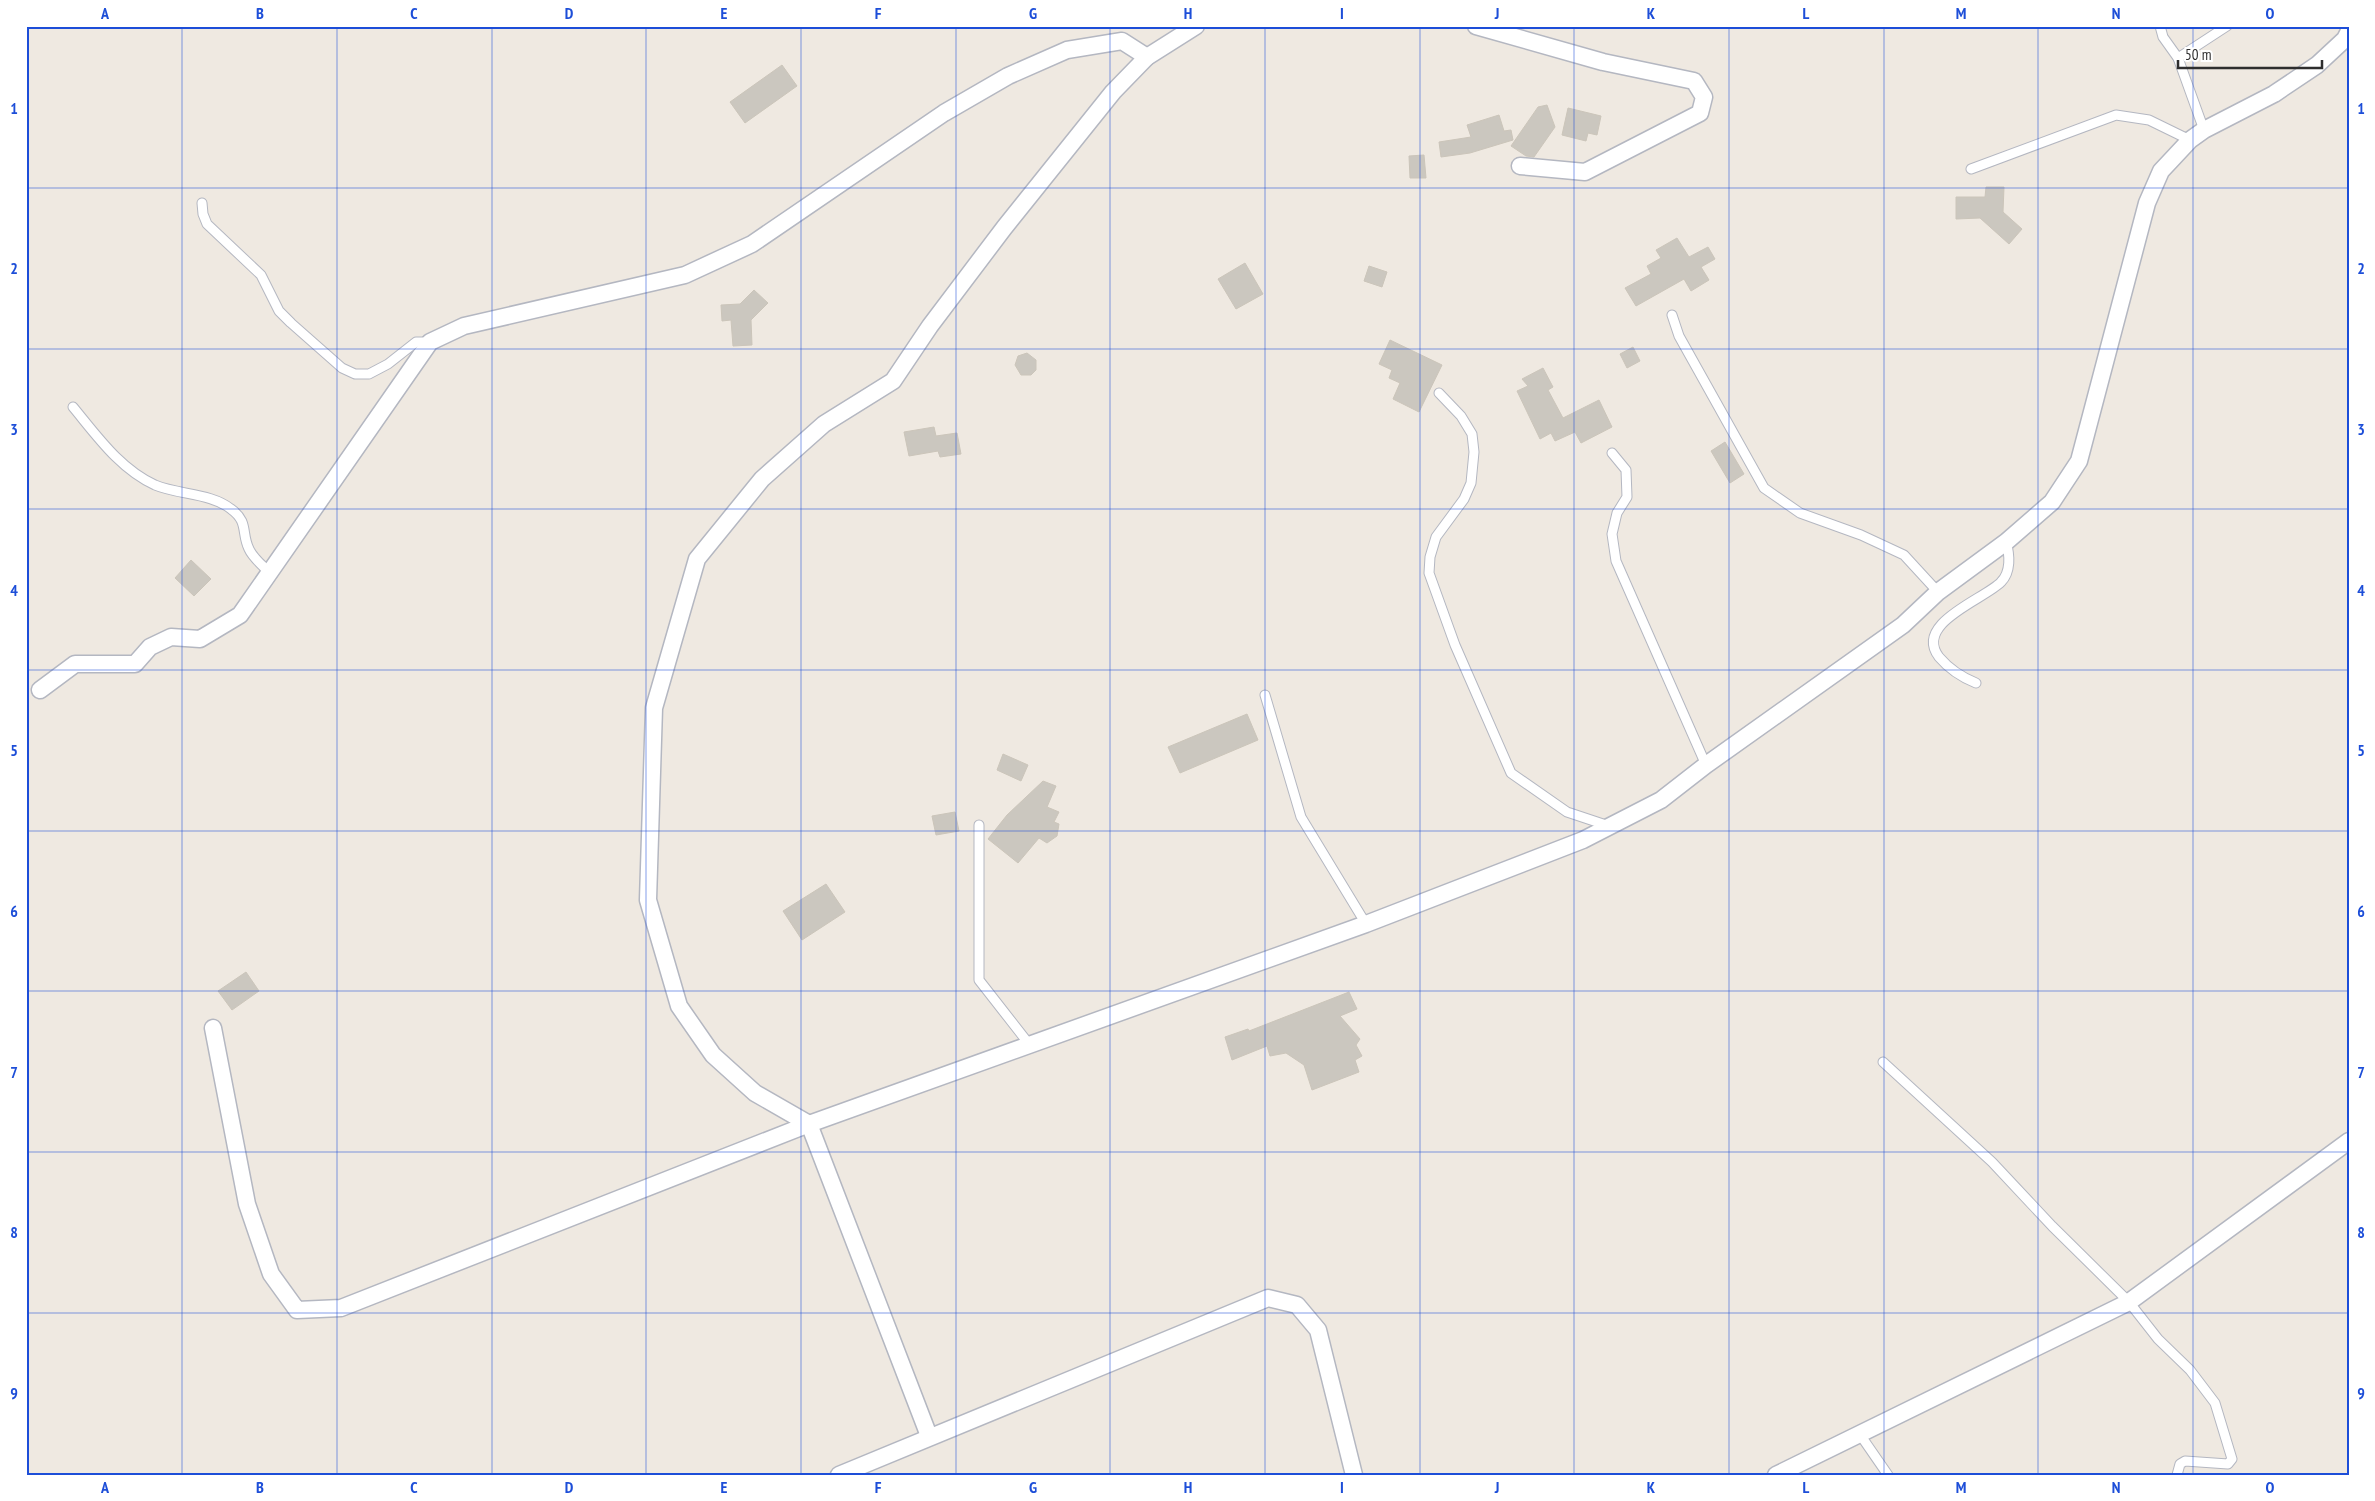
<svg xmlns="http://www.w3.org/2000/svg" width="2375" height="1501" viewBox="0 0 2375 1501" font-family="'PT Sans Narrow',sans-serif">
<rect width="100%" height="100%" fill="#efe9e1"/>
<g fill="#cbc7bf" stroke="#cbc5ba">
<path d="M782 65 797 86 745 123 730 102Z"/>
<path d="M1547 105 1555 127 1534 157 1526 156 1511 146 1538 107Z"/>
<path d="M1568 108 1601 116 1597 135 1588 133 1586 141 1562 135Z"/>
<path d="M1499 115 1504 131 1511 130 1513 140 1470 153 1441 157 1439 142 1471 137 1467 125Z"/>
<path d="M1424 155 1426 178H1410L1409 156Z"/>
<path d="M1986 187H2004L2003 212 2022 229 2009 244 1980 218 1956 219V197H1985Z"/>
<path d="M1677 238 1689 257 1708 247 1715 259 1701 267 1709 280 1691 291 1684 279 1636 306 1625 288 1651 274 1647 266 1661 258 1656 250Z"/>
<path d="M1245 263 1263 294 1236 309 1218 279Z"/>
<path d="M1369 266 1387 272 1382 287 1364 281Z"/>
<path d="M754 290 768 303 751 320 752 345 733 346 731 320 722 321 721 305 740 304Z"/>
<path d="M1390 340 1442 365 1419 412 1393 399 1400 383 1389 378 1392 370 1379 364Z"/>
<path d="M1633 347 1640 361 1627 368 1620 354Z"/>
<path d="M1027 353 1036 360V370L1031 375H1021L1015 365 1018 356Z"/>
<path d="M1543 368 1553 387 1548 390 1563 418 1599 400 1612 427 1581 443 1575 432 1555 441 1551 433 1540 439 1517 391 1528 386 1522 379Z"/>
<path d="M934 427 936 436 957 433 961 454 940 457 938 451 909 456 904 432Z"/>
<path d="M1725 442 1744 474 1730 483 1711 451Z"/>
<path d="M191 560 211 579 194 596 175 578Z"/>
<path d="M1247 714 1258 740 1180 773 1168 747Z"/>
<path d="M1003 754 1028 765 1021 781 997 770Z"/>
<path d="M1043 781 1056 786 1047 807 1059 812 1054 822 1059 824 1057 836 1047 843 1039 838 1018 863 988 839 1007 815Z"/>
<path d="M955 812 959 831 936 835 932 816Z"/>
<path d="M826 884 845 912 802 940 783 911Z"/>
<path d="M246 972 259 991 232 1010 218 991Z"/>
<path d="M1349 992 1357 1009 1340 1016 1360 1039 1356 1045 1362 1056 1355 1060 1359 1072 1312 1090 1304 1065 1286 1053 1270 1056 1267 1046 1232 1060 1225 1037 1248 1029 1249 1031Z"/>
</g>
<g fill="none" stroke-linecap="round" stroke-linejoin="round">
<defs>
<g id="service">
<path d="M2160 26 2163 37 2178 58 2204 130"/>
<path d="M2178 58 2227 26"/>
<path d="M1971 169 2116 115 2149 120 2190 140"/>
<path d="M202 203 203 214 207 224 261 275 279 311 291 323 342 368 355 374H369L388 364 416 342H430"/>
<path d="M1672 315 1679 336 1764 488 1800 513 1861 535 1904 555 1938 592"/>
<path d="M1439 393 1461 416 1472 434 1474 452 1471 483 1464 499 1436 537 1430 557 1429 573 1455 645 1511 773 1567 812 1609 826"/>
<path d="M73 407C97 436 120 469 155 485 179 495 211 493 231 509 249 522 241 533 249 549 253 558 262 565 269 572"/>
<path d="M1612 453 1626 470 1627 497 1617 513 1612 534 1616 561 1706 765"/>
<path d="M1976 683C1961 677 1950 670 1939 657 1913 623 1985 599 2001 582 2011 572 2010 555 2006 542"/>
<path d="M1265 695 1301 817 1366 924"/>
<path d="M979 825V980L1029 1044"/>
<path d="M1883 1062 1992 1162 2052 1226 2129 1302 2158 1339 2190 1370 2215 1403 2232 1459 2228 1464 2185 1461 2180 1464 2177 1475"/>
<path d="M1859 1433 1888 1475"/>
</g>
<g id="minor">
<path d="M1476 26 1603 62 1694 81 1704 97 1700 113 1585 172 1520 166"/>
<path d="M40 690 75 664H135L150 647 171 637 200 639 240 615 430 342 464 326 685 275 752 244 944 113 1008 76 1067 50 1122 41 1147 57"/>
<path d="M213 1028 247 1204 271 1274 297 1310 341 1308 809 1124 1366 924 1583 840 1661 800 1706 765 1903 625 1938 592 2006 542 2052 502 2079 461 2147 203 2161 171 2190 140 2204 130 2274 94 2317 65 2345 39 2349 31"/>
<path d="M929 1436 809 1124 755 1093 713 1055 679 1006 648 900 654 708 697 559 762 479 824 424 893 381 930 326 1004 228 1113 92 1147 57 1196 26"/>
<path d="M839 1475 1268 1298 1297 1305 1318 1330 1354 1475"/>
<path d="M1776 1475 2129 1302 2349 1141"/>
</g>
</defs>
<use href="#service" stroke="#b4b7c1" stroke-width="11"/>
<use href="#minor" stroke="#b4b7c1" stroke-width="19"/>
<use href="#service" stroke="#fff" stroke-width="9"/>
<use href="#minor" stroke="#fff" stroke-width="16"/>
</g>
<path fill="none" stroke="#1d4ed8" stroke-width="1" stroke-opacity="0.55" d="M182 26V1475M337 26V1475M492 26V1475M646 26V1475M801 26V1475M956 26V1475M1110 26V1475M1265 26V1475M1420 26V1475M1574 26V1475M1729 26V1475M1884 26V1475M2038 26V1475M2193 26V1475M26 188H2349M26 349H2349M26 509H2349M26 670H2349M26 831H2349M26 991H2349M26 1152H2349M26 1313H2349"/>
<rect width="2375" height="1501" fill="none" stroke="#ffffff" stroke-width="55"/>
<path d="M2178 60v8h144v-8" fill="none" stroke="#2e2e2e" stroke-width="2.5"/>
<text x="2185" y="60" font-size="15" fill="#2e2e2e" stroke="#ffffff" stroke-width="4" paint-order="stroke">50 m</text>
<rect x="28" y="28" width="2320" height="1446" fill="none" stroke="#1d4ed8" stroke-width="2"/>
<g font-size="16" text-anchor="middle" font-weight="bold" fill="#1d4ed8">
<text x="105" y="19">A</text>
<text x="260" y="19">B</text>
<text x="414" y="19">C</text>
<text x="569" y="19">D</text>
<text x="724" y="19">E</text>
<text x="878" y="19">F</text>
<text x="1033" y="19">G</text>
<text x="1188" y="19">H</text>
<text x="1342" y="19">I</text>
<text x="1497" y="19">J</text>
<text x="1651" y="19">K</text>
<text x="1806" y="19">L</text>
<text x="1961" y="19">M</text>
<text x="2116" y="19">N</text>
<text x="2270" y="19">O</text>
<text x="14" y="114">1</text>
<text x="2361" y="114">1</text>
<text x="14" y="274">2</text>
<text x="2361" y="274">2</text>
<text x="14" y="435">3</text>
<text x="2361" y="435">3</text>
<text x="14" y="596">4</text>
<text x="2361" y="596">4</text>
<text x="14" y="756">5</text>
<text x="2361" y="756">5</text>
<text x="14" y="917">6</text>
<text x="2361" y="917">6</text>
<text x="14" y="1078">7</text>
<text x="2361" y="1078">7</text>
<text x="14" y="1238">8</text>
<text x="2361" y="1238">8</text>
<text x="14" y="1399">9</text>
<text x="2361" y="1399">9</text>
<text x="105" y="1493">A</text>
<text x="260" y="1493">B</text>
<text x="414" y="1493">C</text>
<text x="569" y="1493">D</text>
<text x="724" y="1493">E</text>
<text x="878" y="1493">F</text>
<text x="1033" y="1493">G</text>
<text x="1188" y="1493">H</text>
<text x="1342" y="1493">I</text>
<text x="1497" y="1493">J</text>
<text x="1651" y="1493">K</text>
<text x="1806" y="1493">L</text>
<text x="1961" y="1493">M</text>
<text x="2116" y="1493">N</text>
<text x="2270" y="1493">O</text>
</g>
</svg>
